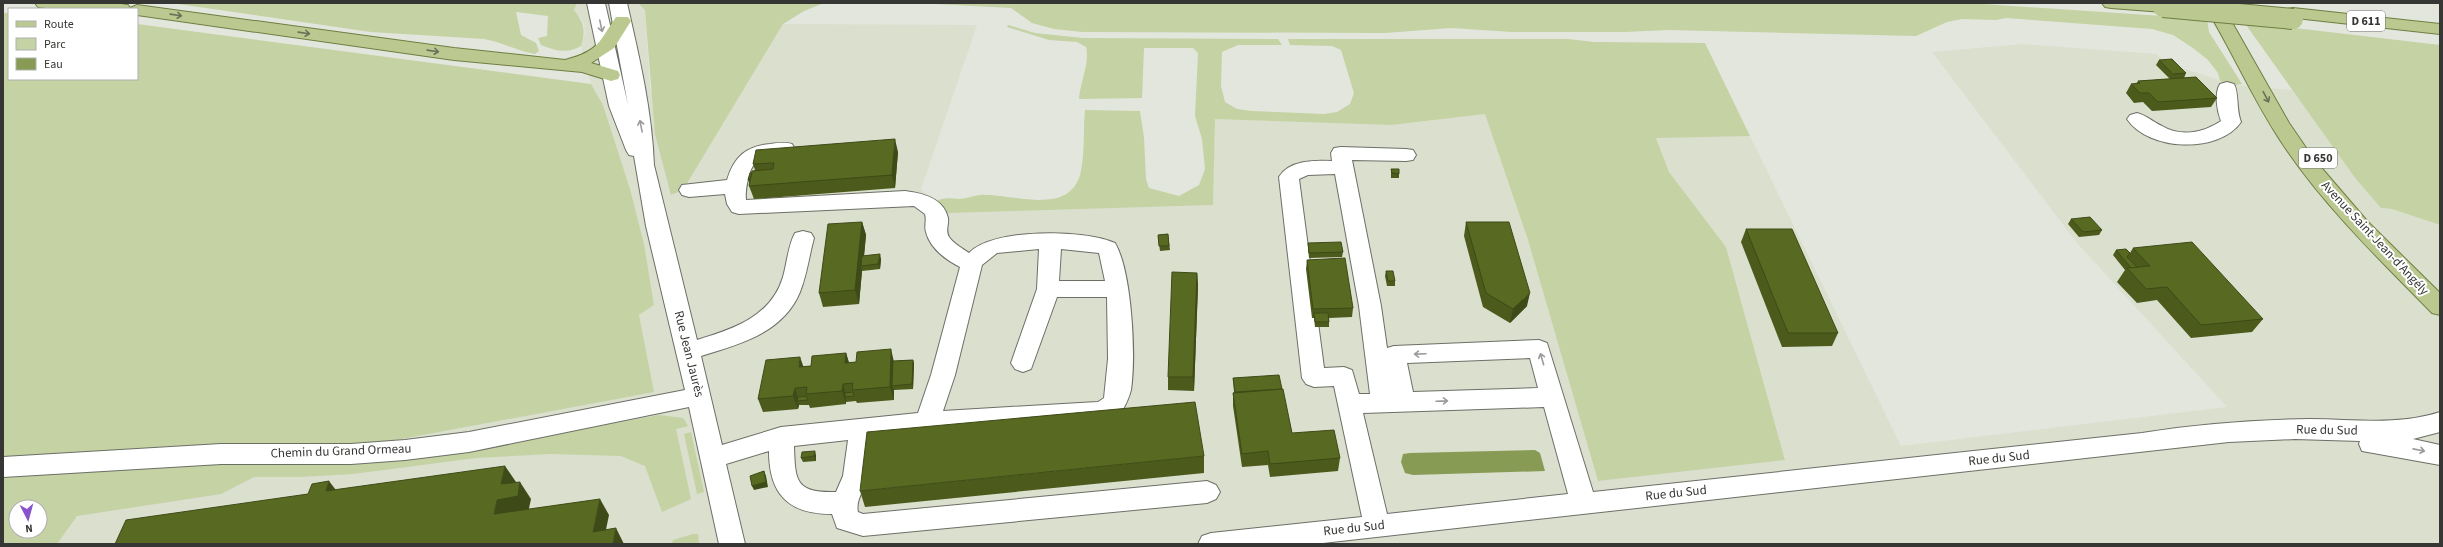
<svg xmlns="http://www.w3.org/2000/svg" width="2443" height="547" viewBox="0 0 2443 547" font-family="'Source Sans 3',sans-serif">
<rect width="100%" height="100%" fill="#e3e6dd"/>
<path fill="#dadfce" d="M577 3H638L645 10 650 88 683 190 783 24 977 25 921 189 948 213 1213 205 1215 119 1391 125 1485 114 1528 240 1598 481 1785 459 1726 247 1669 172 1656 137 1750 136 1901 446 2227 407 2077 243 1932 52 2023 44 2156 54 2169 64 2235 85 2292 90 2381 208 2392 209 2440 225V544H57L122 452 654 392 639 315 654 305 644 244 630 189 603 105 591 84 581 46 585 33 583 21 574 10Z"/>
<g fill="#c4d2a4" fill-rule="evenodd">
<path d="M171 3H577L574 10C584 23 586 30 581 46 567 54 556 51 541 45L538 38 547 36 548 16 516 12 521 35 536 43 539 51 535 54C517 51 502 42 484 39L371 32Z"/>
<path d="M638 3H824L804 11 783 24 683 190 671 195 655 134 645 10Z"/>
<path d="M916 3H1968L2207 19 2209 32 2242 84 2235 85 2220 81 2218 73 2208 60 2193 48 2173 35 2152 29 2006 18 1996 20 1962 19 1947 22 1916 36 1668 30 1625 32H1512L1451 28 1385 33 1083 32 1054 29 1032 23 1011 8Z"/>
<path d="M3 13H9V79H137V24L591 84 603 105 630 189 644 244 654 305 639 315 654 392 385 442 122 452 474 449 659 415 683 418 688 426 676 429 691 499 662 512 645 466 621 456 550 454 476 458 353 474 300 477H254L221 494 77 516 57 544H3ZM16 507H40V531H16Z"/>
<path d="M2244 22 2440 45V225L2392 209 2381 208 2356 179Z"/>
<path d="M1008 25 1035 33 1083 38 1278 39 1282 45H1238L1222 52 1221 86 1225 102 1237 109 1252 111 1324 114 1337 112 1350 104 1354 93 1341 50 1332 46 1290 45 1288 39H1568L1594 42 1705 43 1750 136 1656 138 1669 172 1726 247 1785 460 1598 481 1528 240 1485 114 1391 125 1215 119 1213 205 948 213 936 201C949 195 954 201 966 198 973 197 978 194 986 195 1016 195 1072 216 1081 171 1085 152 1083 130 1085 110L1140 111 1144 138 1146 179 1149 188 1179 196 1199 185 1205 169 1202 139 1195 116 1198 53 1193 48H1144L1142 98 1079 99C1080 83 1090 62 1086 47L1077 42 1049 40 1007 27Z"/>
<path d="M691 432 704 492 697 494 684 434Z"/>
<path d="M693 534H698L699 544H672L673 540Z"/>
</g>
<path fill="#889b54" d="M1535 450 1540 453 1545 471 1413 475 1405 473 1401 462 1403 454 1410 453Z"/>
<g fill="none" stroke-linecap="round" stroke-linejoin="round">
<defs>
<g id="minor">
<path d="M587 3H605L628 105 609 3H627C639 56 652 110 654 165L697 340C733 329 771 317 783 277 787 263 788 246 795 233L803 231 811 233 814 238C809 256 807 275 800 292 783 333 740 344 701 356L722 445 781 427 918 413 931 375 960 267C946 260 930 248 926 232 924 226 927 220 925 214L914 206 739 214 732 212 727 204 725 194 689 197 682 195 679 190 682 185 727 180C734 157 746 146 770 144 778 143 784 142 792 144L795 149 792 154C774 158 755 153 749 175 747 183 745 191 746 200L905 191C922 193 944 198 948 218 949 225 945 230 949 237 954 244 962 248 969 253 992 228 1085 229 1115 243 1132 272 1136 356 1131 390 1129 398 1125 406 1121 413L1101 420 873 437C872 450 872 462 869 475 866 488 855 499 858 512L863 514 1207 481 1216 485 1220 492 1216 499 1207 503 863 536 837 528 832 514C788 514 769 494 769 451L726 464 745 544H719L689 407 469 452 405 460 351 464H221L3 477V457L221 444H351L405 440 469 432 685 390 646 226 634 156 629 155 626 150 609 106ZM1039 249 1037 289 1011 363 1015 369 1023 372 1031 369 1057 297H1107L1108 359 1104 398 1098 402 1080 403 943 411 955 375 982 265 997 253ZM1061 249 1099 253 1105 281H1059ZM848 440 843 476 836 492C796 493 795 482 794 446Z"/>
<path d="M2227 82 2234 84C2239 92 2236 110 2241 122 2219 154 2148 151 2127 119L2130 115 2137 113C2146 115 2153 122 2162 126 2181 137 2203 133 2221 121 2217 111 2214 93 2220 84Z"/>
<path d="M1341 147 1406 149 1413 150 1416 155 1413 160 1406 161 1352 160 1381 306 1387 348 1394 346 1539 340 1547 343 1593 492 2142 433C2198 424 2253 420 2310 419 2354 419 2397 426 2440 412V432L2413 439 2440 445V465L2362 451 2359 444 2360 441 2295 439 2229 442 1314 544H1198L1202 536 1211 533 1362 517 1334 386 1314 387 1306 384 1302 378 1279 177C1289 160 1315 160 1332 161L1331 153 1334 148ZM1335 174 1359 306 1370 394H1359L1352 370 1344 367 1324 368 1299 179 1308 175ZM1530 358 1538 388 1413 392 1407 363ZM1544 407 1568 494 1387 514 1363 413Z"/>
</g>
<g id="major">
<path d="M35 3H113L128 5 130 8 137 5 454 48 565 60C599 51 598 43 616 17H628L631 21 614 48 591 63 618 71 620 75 618 79 611 81 582 72 454 60 137 15V9H54L38 7Z"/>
<path d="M2102 3H2168L2172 7 2169 11 2163 12 2111 8 2105 7Z"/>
<path d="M2203 3H2221L2289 123 2313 158 2368 222 2440 293V315L2432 313C2379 259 2324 206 2282 143 2252 98 2231 48 2203 3Z"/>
<path d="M2293 8 2440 24V34L2287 17 2284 13 2287 9Z"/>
</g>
</defs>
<use href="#minor" stroke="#6c6f66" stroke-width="2"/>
<use href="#major" stroke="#6f7e40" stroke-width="2"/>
<use href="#minor" fill="#fff" fill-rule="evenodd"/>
<use href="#major" fill="#bbc991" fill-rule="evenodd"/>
<defs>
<path id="major-bridge" d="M2163 7 2293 19"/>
</defs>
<use href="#major-bridge" stroke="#6f7e40" stroke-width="22" stroke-linecap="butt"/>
<use href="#major-bridge" stroke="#bbc991" stroke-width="20"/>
</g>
<g fill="#4c5a1c">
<path d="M2159 60 2186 73 2184 78 2217 98 2211 107 2152 111 2143 102 2134 103 2126 93 2131 84H2136L2138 81 2170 79 2156 65Z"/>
<path d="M898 152 895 188 754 199 749 186 750 184 748 180 752 173 755 170 753 164Z"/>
<path d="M1391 169 1399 174V178H1391Z"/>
<path d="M2071 219 2102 230 2099 235 2079 237 2068 224Z"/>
<path d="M862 222 866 235 864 256 881 259 880 269 862 271 859 304 823 307 819 293Z"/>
<path d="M1466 222 1527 306 1510 323 1483 307 1464 236Z"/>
<path d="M1746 229 1838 333 1832 346 1782 347 1741 242Z"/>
<path d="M1168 234 1170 250 1160 251 1158 235Z"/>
<path d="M1308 243 1343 252 1342 257 1309 258 1308 247Z"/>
<path d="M2133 248 2263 319 2252 332 2191 338 2157 300 2137 303 2117 282 2125 270 2113 255 2116 250 2130 253Z"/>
<path d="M1307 260 1353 308 1352 317 1329 318V327H1315L1314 318H1312L1306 269Z"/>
<path d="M1386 271 1395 281V286H1387L1385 276Z"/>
<path d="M1197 273 1198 286 1194 391 1168 390V377Z"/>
<path d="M846 353 849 363 894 361 913 360 914 364 913 389 894 390V400L857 403 856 401 846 402V404L810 408 809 405H799L798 409 763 412 758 399 803 367 811 366Z"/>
<path d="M1233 378 1282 389 1292 433 1340 458 1338 471 1270 477 1268 465 1242 467 1233 406V393L1234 392Z"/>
<path d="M816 455V461L803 462 801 458Z"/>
<path d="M1204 456V473L865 507 860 491Z"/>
</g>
<g fill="#3e4a17">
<path d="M895 139 898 152 895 188 892 175Z"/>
<path d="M862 222 866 235 863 266H861L862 271 859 304 855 290Z"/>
<path d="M880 254 881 259 880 269 878 264Z"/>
<path d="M1197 273 1198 286 1194 391 1193 377Z"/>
<path d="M1530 293 1527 306 1510 323 1513 309Z"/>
<path d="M891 349 894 362 892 386 894 390V400L890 387Z"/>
<path d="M846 353 850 366 845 363Z"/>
<path d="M800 357 805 371 799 367Z"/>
<path d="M913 360 914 364 913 389 912 384Z"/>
<path d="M843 384 846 397H845L846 402V404L842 391Z"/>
<path d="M795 388 799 401H797L799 405 798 409 793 396Z"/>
<path d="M815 451 816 455V461L814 456Z"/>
<path d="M505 466 516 482 512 497 520 482 531 499 528 513 494 514Z"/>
<path d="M764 471 766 476 768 487 754 490 752 486Z"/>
<path d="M329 481 342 498 326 491Z"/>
<path d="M600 499 609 515 603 544 593 532Z"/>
<path d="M616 528 624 544H613Z"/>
</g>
<g fill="#586921" stroke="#3e4a17">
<path d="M2172 59 2186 73 2173 74 2159 60Z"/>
<path d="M2196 77 2217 98 2158 102 2149 93H2140L2131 84 2140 83 2138 81Z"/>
<path d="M895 139 892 175 749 186 752 171 773 169 774 163 753 164 756 150Z"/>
<path d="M1391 169H1399V174L1392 173Z"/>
<path d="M750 173H752L750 179 748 180Z"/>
<path d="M2090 217 2102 230 2083 232 2071 219Z"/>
<path d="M862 222 855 290 819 293 828 224Z"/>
<path d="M1466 222H1509L1530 293 1513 309 1486 293Z"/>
<path d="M1746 229H1792L1838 333H1788Z"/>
<path d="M1168 234 1169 246H1159L1158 235Z"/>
<path d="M1341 242 1343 252 1309 253 1308 243Z"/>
<path d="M2192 242 2263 319 2201 325 2167 287 2146 289 2127 268 2150 266 2133 248Z"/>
<path d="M2126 249 2130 253 2127 257 2137 267 2131 268 2116 250Z"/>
<path d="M880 254 878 264 861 266 862 256Z"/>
<path d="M1345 258 1353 308 1313 309 1307 260Z"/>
<path d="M1386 271H1393L1395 281H1388Z"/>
<path d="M1172 272 1197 273 1193 377H1168Z"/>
<path d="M1314 313H1328L1329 322H1315Z"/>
<path d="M891 349 890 387 852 390 853 383 843 384 842 391 806 394 807 387 795 388 793 396 758 399 766 360 800 357 799 367 811 366 812 356 846 353 845 363 856 362 857 352Z"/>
<path d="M913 360 912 384 892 386 893 361Z"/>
<path d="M1279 375 1282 389 1235 392 1233 378Z"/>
<path d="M1283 389 1292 433 1334 430 1340 458 1270 464 1268 451 1242 454 1233 393Z"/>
<path d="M853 392 854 396 845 397V393Z"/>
<path d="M806 396 808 400 797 401 798 397Z"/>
<path d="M1195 402 1204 456 860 491 867 432Z"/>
<path d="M815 451 814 456 801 458 802 452Z"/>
<path d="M505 466 501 484 520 482 518 496 497 500 494 514 600 499 593 532 616 528 613 544H115L126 520 308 494 312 484 329 481 326 491Z"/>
<path d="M764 471 766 482 752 486 750 476Z"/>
</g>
<defs><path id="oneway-shaft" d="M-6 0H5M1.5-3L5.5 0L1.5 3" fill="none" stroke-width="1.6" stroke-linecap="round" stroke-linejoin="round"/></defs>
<g stroke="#6b7159">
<use href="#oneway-shaft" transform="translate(176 15) rotate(8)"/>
<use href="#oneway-shaft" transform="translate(304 33) rotate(8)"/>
<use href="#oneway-shaft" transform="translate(433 51) rotate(8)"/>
<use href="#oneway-shaft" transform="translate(2266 97) rotate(62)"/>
</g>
<g stroke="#9a9b9a">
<use href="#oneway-shaft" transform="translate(601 26) rotate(78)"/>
<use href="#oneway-shaft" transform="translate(641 126) rotate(-101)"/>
<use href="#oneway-shaft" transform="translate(1420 354) rotate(178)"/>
<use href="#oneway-shaft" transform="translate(1542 359) rotate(-106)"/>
<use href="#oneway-shaft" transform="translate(1442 401) rotate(-2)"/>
<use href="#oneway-shaft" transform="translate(2419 450) rotate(11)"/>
</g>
<g text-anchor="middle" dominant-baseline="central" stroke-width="4" stroke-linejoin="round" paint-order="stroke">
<g fill="#fff" stroke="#727371" stroke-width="1">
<rect x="2347" y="11" width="38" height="20" rx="3"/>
<rect x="2299" y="148" width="38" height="20" rx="3"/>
</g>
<g font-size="12" font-weight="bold" fill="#363734">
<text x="2366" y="21">D 611</text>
<text x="2318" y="158">D 650</text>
</g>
<g font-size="13" fill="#363734" stroke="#fff">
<text transform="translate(2375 238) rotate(47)">Avenue Saint-Jean-d'Angély</text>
<text transform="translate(689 354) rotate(76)">Rue Jean Jaurès</text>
<text transform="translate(2327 430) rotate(1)">Rue du Sud</text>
<text transform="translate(341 451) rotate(-2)">Chemin du Grand Ormeau</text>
<text transform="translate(1999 458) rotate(-6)">Rue du Sud</text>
<text transform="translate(1676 493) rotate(-6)">Rue du Sud</text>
<text transform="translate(1354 528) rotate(-6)">Rue du Sud</text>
</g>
</g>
<rect width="2443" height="547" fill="none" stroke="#363734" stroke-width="8"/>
<rect x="8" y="8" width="130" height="72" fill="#ffffff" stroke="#afafae"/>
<rect x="16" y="21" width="20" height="6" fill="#bbc991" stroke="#afafae"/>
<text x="44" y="28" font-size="12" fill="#363734">Route</text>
<rect x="16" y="38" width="20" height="12" fill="#c4d2a4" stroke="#afafae"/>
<text x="44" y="48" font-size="12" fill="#363734">Parc</text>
<rect x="16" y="58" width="20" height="12" fill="#889b54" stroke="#afafae"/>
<text x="44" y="68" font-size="12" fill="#363734">Eau</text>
<g transform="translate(28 519) rotate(174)"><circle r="19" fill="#ffffff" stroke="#afafae"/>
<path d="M0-3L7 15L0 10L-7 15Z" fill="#8853cb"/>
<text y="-6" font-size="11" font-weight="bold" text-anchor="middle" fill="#363734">N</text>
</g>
</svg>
